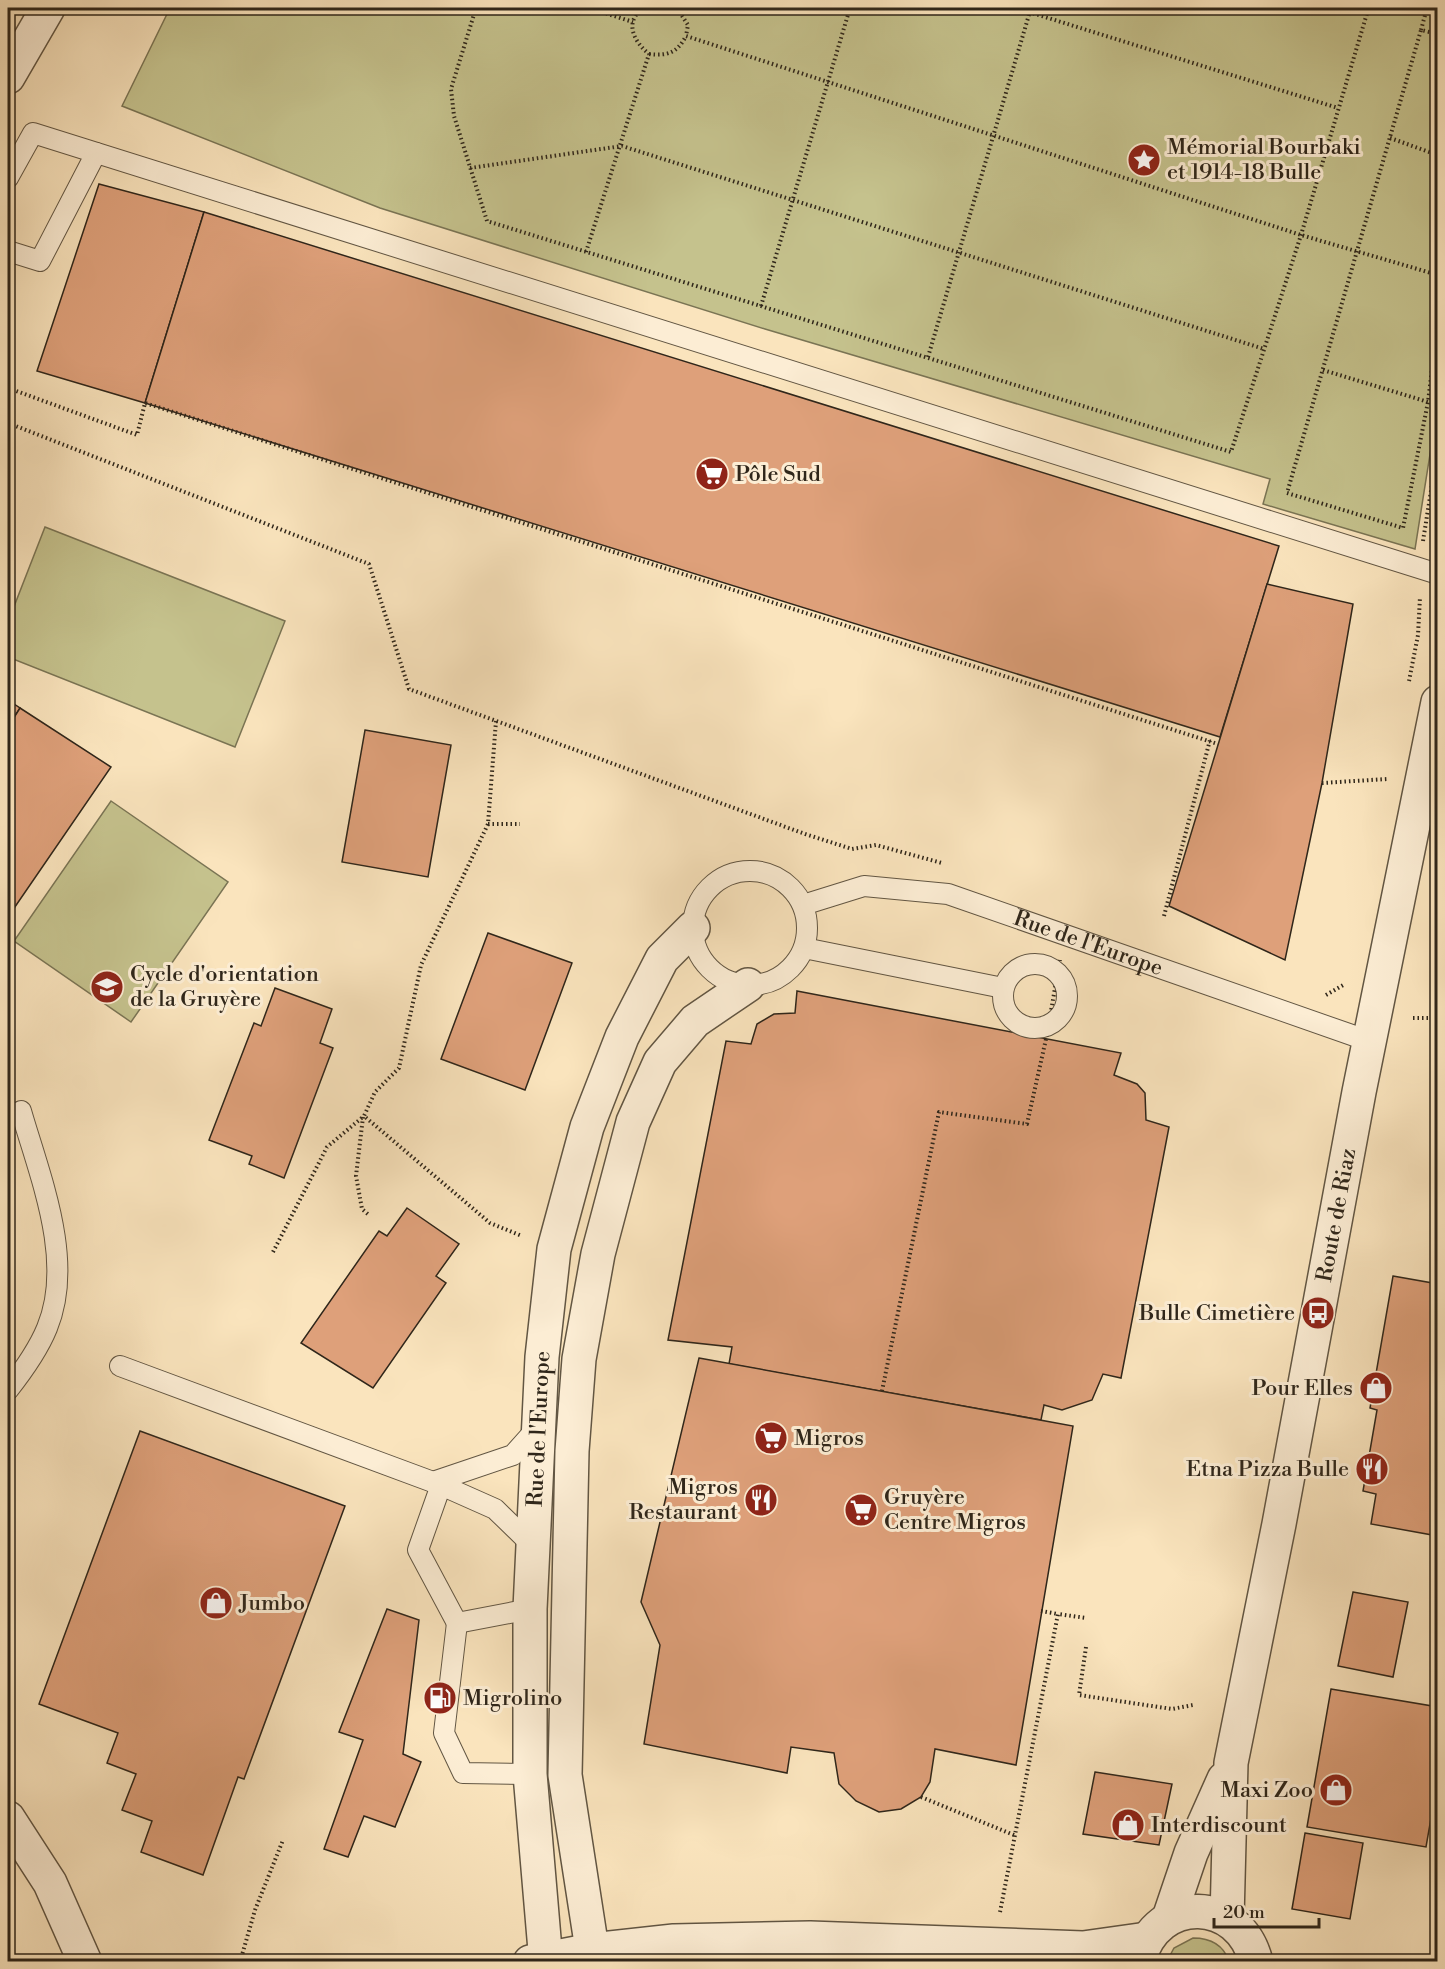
<svg xmlns="http://www.w3.org/2000/svg" width="1445" height="1969" viewBox="0 0 1445 1969" font-family="'Libre Bodoni',serif">
<rect width="100%" height="100%" fill="#fae4bd"/>
<filter id="stains"><feTurbulence type="fractalNoise" baseFrequency=".00333" numOctaves="4"/><feColorMatrix values="0 0 0 0 .2 0 0 0 0 .09 0 0 0 0 .02 0 0 0 .5 -.17"/></filter>
<radialGradient id="worn" r=".72"><stop offset=".6" stop-color="#630" stop-opacity="0"/><stop offset="1" stop-color="#630" stop-opacity=".3"/></radialGradient>
<g fill="#c5c28d" stroke="#7a7454" stroke-width="1.5">
<path d="M170 8H1437V410L1415 549 1263 504 1270 479 765 329 380 208 122 106Z"/>
<path d="M45 527 285 621 235 747 8 657V622Z"/>
<path d="M111 801 228 882 131 1022 14 941Z"/>
<path d="M1193 1938C1210 1938 1223 1944 1229 1961H1167L1174 1948Z"/>
</g>
<g fill="#dea07a" stroke="#2f261a" stroke-width="1.5">
<path d="M99 184 204 212 145 403 37 371Z"/>
<path d="M204 212 1279 546 1220 737 145 403Z"/>
<path d="M1267 584 1353 604 1322 783 1285 960 1169 906Z"/>
<path d="M8 700 20 708 8 727Z"/>
<path d="M20 708 111 767 8 917V727Z"/>
<path d="M365 730 451 745 428 877 342 862Z"/>
<path d="M488 933 572 963 525 1090 441 1059Z"/>
<path d="M275 988 332 1009 320 1043 333 1048 284 1178 249 1164 252 1156 209 1140 254 1023 261 1026Z"/>
<path d="M797 991 1121 1053 1114 1075 1137 1084 1145 1093 1146 1120 1169 1127 1121 1378 1103 1374 1092 1400 1062 1410 1044 1405 1041 1420 729 1364 732 1347 668 1340 726 1041 751 1044 757 1024 774 1014 795 1013Z"/>
<path d="M407 1208 459 1244 436 1276 446 1283 373 1388 301 1343 379 1231 387 1236Z"/>
<path d="M1393 1276 1438 1284V1536L1371 1524 1376 1494 1363 1491 1377 1410 1370 1408Z"/>
<path d="M699 1358 1073 1426 1016 1765 935 1749 930 1782 921 1797 901 1809 879 1812 856 1801 839 1784 834 1753 791 1747 787 1773 644 1744 660 1645 641 1602Z"/>
<path d="M140 1431 345 1506 244 1779 238 1777 203 1875 141 1852 152 1821 122 1810 136 1774 107 1763 118 1733 39 1704Z"/>
<path d="M1353 1592 1408 1602 1393 1677 1338 1666Z"/>
<path d="M387 1609 419 1620 403 1754 421 1762 395 1827 364 1816 348 1857 324 1849 363 1740 339 1732Z"/>
<path d="M1331 1689 1438 1707V1778L1426 1847 1307 1827Z"/>
<path d="M1095 1772 1172 1784 1159 1845 1083 1834Z"/>
<path d="M1305 1833 1363 1843 1350 1919 1292 1909Z"/>
</g>
<g fill="none" stroke-linecap="round" stroke-linejoin="round">
<defs>
<g id="service">
<path d="M8 178 33 133 1438 574"/>
<path d="M8 251 40 261 96 153"/>
<circle cx="750" cy="928" r="57"/>
<path id="s1" d="M803 905 864 886 948 894 1369 1041"/>
<path d="M804 948 1003 988"/>
<circle cx="1035" cy="996" r="32"/>
<path d="M120 1366 441 1485 495 1509 532 1545"/>
<path d="M8 1390C23 1371 38 1350 47 1328 75 1261 40 1177 21 1111"/>
<path d="M433 1482 513 1455 538 1427"/>
<path d="M441 1485 418 1550 457 1623 530 1609"/>
<path d="M457 1623 444 1733 463 1773 530 1774"/>
</g>
<g id="minor">
<path d="M8 77 48 8"/>
<path d="M8 1818 50 1883 85 1962"/>
<path id="s2" d="M546 1962 530 1774V1609L542 1357 554 1249 587 1127 622 1037 662 959 693 928"/>
<path d="M594 1962 565 1775 572 1451 579 1359 598 1254 633 1122 660 1062 695 1021 748 985"/>
</g>
<g id="tertiary">
<path d="M1169 1918 1191 1853 1224 1779"/>
<path id="s3" d="M1227 1919 1231 1763 1279 1524 1359 1092 1438 702"/>
<path d="M1139 1960C1157 1894 1240 1896 1256 1962"/>
<path d="M530 1962 592 1950 674 1941 810 1938 1083 1948 1147 1939"/>
</g>
</defs>
<use href="#service" stroke="#625643" stroke-width="22"/>
<use href="#minor" stroke="#625643" stroke-width="36"/>
<use href="#tertiary" stroke="#625643" stroke-width="36"/>
<g stroke="#2f261a" stroke-width="4" stroke-dasharray="1.5 3" stroke-linecap="butt">
<path d="M476 8 451 89 454 116 487 221 1231 452 1301 235 1368 10 1358 8"/>
<path d="M589 8 633 22"/>
<path d="M677 8 688 25 686 36"/>
<path d="M1016 8 1338 108"/>
<path d="M1421 30 1427 8"/>
<path d="M1438 34 1421 30 1287 493 1403 528 1428 402 1438 320"/>
<path d="M649 54C668 56 677 53 686 36L1301 235 1438 275"/>
<path d="M1390 138 1438 155"/>
<path d="M470 168 622 146 1264 349"/>
<path d="M586 252 649 54C634 42 623 21 644 8"/>
<path d="M761 306 850 8"/>
<path d="M928 357 1031 8"/>
<path d="M1323 370 1438 405"/>
<path d="M8 388 137 435 145 403 1218 744"/>
<path d="M8 423 369 564 409 689 805 834 852 849 876 845 942 863"/>
<path d="M1423 541 1438 447"/>
<path d="M1409 681 1418 635 1420 597"/>
<path d="M496 721 488 824 421 965 399 1068 375 1092 364 1116 490 1223 522 1236"/>
<path d="M1322 783 1387 779"/>
<path d="M488 824H520"/>
<path d="M1164 916 1210 740"/>
<path d="M1326 995 1345 984"/>
<path d="M1413 1018H1438"/>
<path d="M363 1117 356 1176 362 1209 369 1215"/>
<path d="M273 1252 327 1147 364 1116"/>
<path d="M882 1391 939 1112 1027 1124 1046 1039 1060 960"/>
<path d="M1041 1611 1058 1614"/>
<path d="M1086 1647 1079 1695 1172 1709 1193 1705"/>
<path d="M921 1797 1014 1835"/>
<path d="M1000 1912 1058 1614 1086 1618"/>
<path d="M240 1962 255 1910 283 1840"/>
</g>
<use href="#service" stroke="#fcedd4" stroke-width="20"/>
<use href="#minor" stroke="#fcedd4" stroke-width="33"/>
<use href="#tertiary" stroke="#fcedd4" stroke-width="33"/>
</g>
<defs>
<symbol id="sight-disc" viewBox="-11 -11 22 22"><circle r="9.5" fill="#8f2418" stroke="#fcedd4"/><path d="M0-6L1.8-2.2L6-1.7L2.9 1.2L3.7 5.4L0 3.3L-3.7 5.4L-2.9 1.2L-6-1.7L-1.8-2.2Z" fill="#fff"/></symbol>
<symbol id="supermarket-disc" viewBox="-11 -11 22 22"><circle r="9.5" fill="#8f2418" stroke="#fcedd4"/><path d="M-6-5.5h2.5l.6 2H6L4.5 2H-2.5L-4.4-4H-6ZM-1.5 3.2a1.3 1.3 0 1 0 .1 0ZM3 3.2a1.3 1.3 0 1 0 .1 0Z" fill="#fff"/></symbol>
<symbol id="school-disc" viewBox="-11 -11 22 22"><circle r="9.5" fill="#8f2418" stroke="#fcedd4"/><path d="M0-5L7-2L0 1L-7-2ZM-4 1L0 2.5L4 1V4Q0 6-4 4Z" fill="#fff"/></symbol>
<symbol id="bus-disc" viewBox="-11 -11 22 22"><circle r="9.5" fill="#8f2418" stroke="#fcedd4"/><path d="M-5-6H5V4H4V6H2V4H-2V6H-4V4H-5ZM-3.5-4V0h7V-4ZM-3.5 1.2v1.5H-2V1.2ZM2 1.2v1.5H3.5V1.2Z" fill="#fff"/></symbol>
<symbol id="shop-disc" viewBox="-11 -11 22 22"><circle r="9.5" fill="#8f2418" stroke="#fcedd4"/><path d="M-5-2.5h2.3a2.7 3.5 0 0 1 5.4 0H5L5.5 6h-11ZM-1.5-2.5h3a1.5 2.3 0 0 0-3 0Z" fill="#fff"/></symbol>
<symbol id="restaurant-disc" viewBox="-11 -11 22 22"><circle r="9.5" fill="#8f2418" stroke="#fcedd4"/><path d="M-5-6h1v4h1v-4h1v4h1v-4h1v5L-1.5 .5V6h-2V.5L-5-1ZM5-6V6H3V1.5H1.5Q1.5-4 5-6Z" fill="#fff"/></symbol>
<symbol id="fuel-disc" viewBox="-11 -11 22 22"><circle r="9.5" fill="#8f2418" stroke="#fcedd4"/><path d="M-5.5-6h7V0h2V4h1.3V-2.5L3-4.5l.8-.8L6-3V5H2.5V1h-1V6h-7ZM-4.2-4.7v3.2H.2V-4.7Z" fill="#fff"/></symbol>
</defs>
<g fill-rule="evenodd">
<use href="#sight-disc" x="1125" y="141" width="38" height="38"/>
<use href="#supermarket-disc" x="693" y="455" width="38" height="38"/>
<use href="#school-disc" x="88" y="968" width="38" height="38"/>
<use href="#bus-disc" x="1299" y="1294" width="38" height="38"/>
<use href="#shop-disc" x="1357" y="1369" width="38" height="38"/>
<use href="#supermarket-disc" x="752" y="1419" width="38" height="38"/>
<use href="#restaurant-disc" x="1353" y="1450" width="38" height="38"/>
<use href="#restaurant-disc" x="742" y="1481" width="38" height="38"/>
<use href="#supermarket-disc" x="842" y="1491" width="38" height="38"/>
<use href="#shop-disc" x="197" y="1584" width="38" height="38"/>
<use href="#fuel-disc" x="421" y="1679" width="38" height="38"/>
<use href="#shop-disc" x="1317" y="1771" width="38" height="38"/>
<use href="#shop-disc" x="1109" y="1806" width="38" height="38"/>
</g>
<g text-anchor="middle" dominant-baseline="central" stroke-width="6" stroke-linejoin="round" paint-order="stroke">
<g font-size="22" fill="#2f261a" stroke="#fcedd4" text-anchor="start">
<text x="1167" y="147">Mémorial Bourbaki<tspan x="1167" dy="25">et 1914-18 Bulle</tspan></text>
<text x="735" y="474">Pôle Sud</text>
<text x="130" y="974">Cycle d'orientation<tspan x="130" dy="25">de la Gruyère</tspan></text>
<text x="1295" y="1313" text-anchor="end">Bulle Cimetière</text>
<text x="1353" y="1388" text-anchor="end">Pour Elles</text>
<text x="794" y="1438">Migros</text>
<text x="1349" y="1469" text-anchor="end">Etna Pizza Bulle</text>
<text x="738" y="1487" text-anchor="end">Migros<tspan x="738" dy="25">Restaurant</tspan></text>
<text x="884" y="1497">Gruyère<tspan x="884" dy="25">Centre Migros</tspan></text>
<text x="239" y="1603">Jumbo</text>
<text x="463" y="1698">Migrolino</text>
<text x="1313" y="1790" text-anchor="end">Maxi Zoo</text>
<text x="1151" y="1825">Interdiscount</text>
</g>
<g font-size="22" fill="#2f261a" stroke="#fcedd4">
<text stroke="none"><textPath href="#s1" startOffset="297">Rue de l'Europe</textPath></text>
<text stroke="none"><textPath href="#s3" startOffset="714">Route de Riaz</textPath></text>
<text stroke="none"><textPath href="#s2" startOffset="534">Rue de l'Europe</textPath></text>
</g>
</g>
<rect width="1445" height="1969" fill="none" stroke="#fae4bd" stroke-width="30"/>
<rect x="9" y="9" width="1427" height="1951" fill="none" stroke="#2f261a" stroke-width="3"/>
<rect x="15" y="15" width="1415" height="1939" fill="none" stroke="#2f261a" stroke-width="1.5"/>
<path d="M1214 1918v9h105v-9" fill="none" stroke="#2f261a" stroke-width="3"/>
<text x="1223" y="1918" font-size="18" fill="#2f261a" stroke="#fcedd4" stroke-width="4.5" paint-order="stroke">20 m</text>
<rect width="100%" height="100%" filter="url(#stains)"/>
<rect width="100%" height="100%" fill="url(#worn)"/>
</svg>
